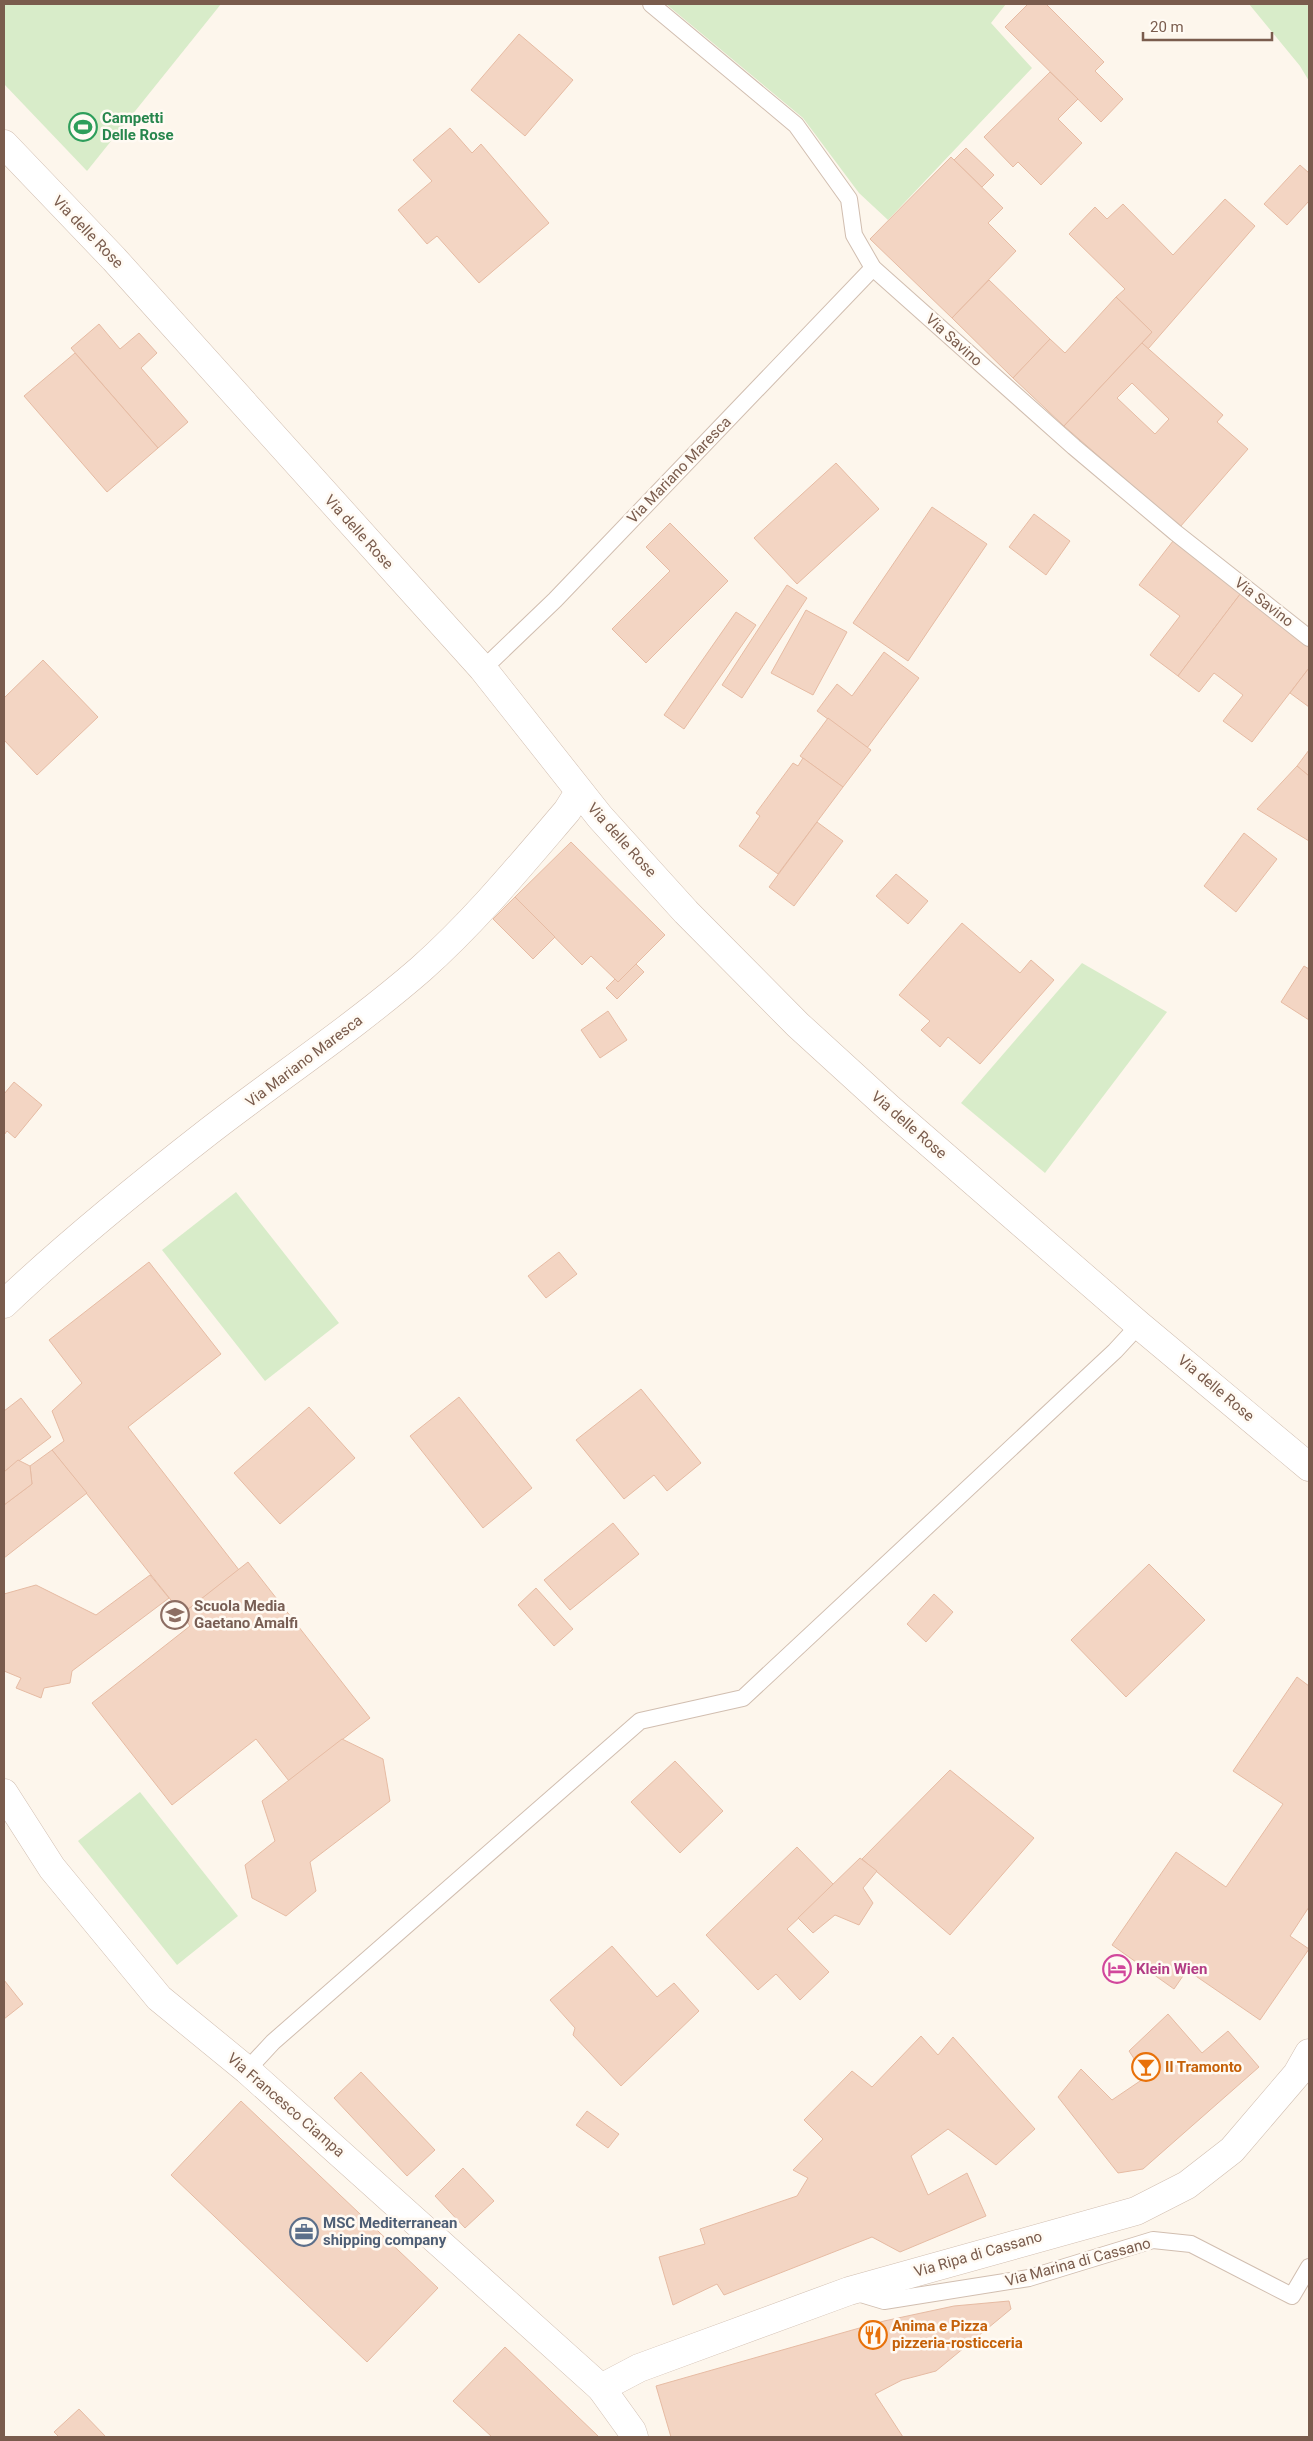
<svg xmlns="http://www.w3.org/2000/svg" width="1313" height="2441" viewBox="0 0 1313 2441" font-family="Roboto,sans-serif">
<rect width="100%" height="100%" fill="#fdf6ec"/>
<g fill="#d8ecc9">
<path d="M4 4H221L87 171 4 84Z"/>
<path d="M666 4H1006L991 23 1032 68 888 220 859 193 803 118Z"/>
<path d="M1249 4H1309V81L1300 66Z"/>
<path d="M1082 963 1167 1012 1045 1173 961 1103Z"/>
<path d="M236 1192 339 1323 265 1381 162 1250Z"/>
<path d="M140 1792 238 1916 177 1965 78 1841Z"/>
</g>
<g fill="#f3d5c3" stroke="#e6bba3" fill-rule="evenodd">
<path d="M1028 4H1046L1104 62 1095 71 1123 99 1101 122 1005 27Z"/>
<path d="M519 34 573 80 525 136 471 90Z"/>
<path d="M1050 72 1078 99 1058 119 1082 143 1041 185 1018 162 1013 167 984 137Z"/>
<path d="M450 128 472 153 481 144 549 223 479 283 437 236 427 244 398 210 432 181 413 160Z"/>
<path d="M966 148 994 175 982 187 954 160Z"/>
<path d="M951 157 1003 208 988 223 1016 251 952 318 870 239Z"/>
<path d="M1300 165 1309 173V201L1287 225 1264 204Z"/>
<path d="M1225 199 1255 226 1148 349 1142 343 1152 332 1116 297 1125 289 1069 234 1095 207 1107 219 1123 204 1173 255Z"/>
<path d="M989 280 1050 339 1013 378 952 318Z"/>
<path d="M1116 297 1152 332 1064 426 1013 378 1050 339 1065 353Z"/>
<path d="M99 324 120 349 139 333 157 353 141 368 188 422 158 448 71 348Z"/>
<path d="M1142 343 1223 415 1217 422 1248 449 1180 527 1064 426ZM1132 383 1169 419 1155 434 1117 398Z"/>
<path d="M75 353 158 448 107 492 24 396Z"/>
<path d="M836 463 879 509 797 584 754 538Z"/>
<path d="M932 507 987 544 908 661 853 623Z"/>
<path d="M1034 514 1070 541 1046 575 1009 547Z"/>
<path d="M670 523 728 581 646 663 612 629 670 571 646 547Z"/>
<path d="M1173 541 1241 593 1178 676 1150 655 1180 616 1139 585Z"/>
<path d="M787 585 807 598 742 698 722 685Z"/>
<path d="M1241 593 1309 647V668L1252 742 1223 721 1243 695 1214 673 1199 692 1178 676Z"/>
<path d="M806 610 847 632 813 695 771 673Z"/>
<path d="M736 612 756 625 684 729 664 715Z"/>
<path d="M884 652 919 678 867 748 817 711 837 684 852 696Z"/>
<path d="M43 660 98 717 37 775 4 740V698Z"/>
<path d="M1309 668V707L1290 693Z"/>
<path d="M828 718 871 750 843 787 800 756Z"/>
<path d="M1309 750V776L1297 766Z"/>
<path d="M803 758 843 787 778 874 739 846 760 816 756 813 793 763 798 766Z"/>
<path d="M1297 766 1309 776V841L1257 809Z"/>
<path d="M817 822 843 841 794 906 769 887Z"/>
<path d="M1244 833 1277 859 1236 912 1204 886Z"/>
<path d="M571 842 665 935 618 982 591 956 582 965 515 897Z"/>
<path d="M896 874 928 901 908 924 876 896Z"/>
<path d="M515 897 555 937 533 959 493 919Z"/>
<path d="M962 923 1020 973 1031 960 1054 980 980 1064 948 1037 940 1047 921 1030 930 1021 899 995Z"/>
<path d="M636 964 644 972 617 999 606 988 615 979 618 982Z"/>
<path d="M1304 966 1309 969V1020L1281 1002Z"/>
<path d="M608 1011 627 1040 600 1058 581 1030Z"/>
<path d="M14 1082 42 1105 15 1138 7 1131 4 1135V1094Z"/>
<path d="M559 1252 577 1274 546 1298 528 1276Z"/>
<path d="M149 1262 221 1354 128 1427 239 1570 182 1614 52 1450 64 1441 52 1411 82 1383 49 1340Z"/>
<path d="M641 1389 701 1463 667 1491 654 1475 624 1499 576 1440Z"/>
<path d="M459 1397 532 1488 483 1528 410 1436Z"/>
<path d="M21 1398 51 1437 4 1472V1411Z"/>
<path d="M309 1407 355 1458 280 1524 234 1473Z"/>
<path d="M52 1450 87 1493 4 1558V1505L32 1484 30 1466Z"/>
<path d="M18 1460 30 1466 32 1484 4 1505V1472Z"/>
<path d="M613 1523 639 1554 570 1610 544 1580Z"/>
<path d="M248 1562 370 1718 289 1781 256 1739 172 1805 92 1703 190 1626 182 1614Z"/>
<path d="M1149 1564 1205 1620 1126 1697 1071 1640Z"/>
<path d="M150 1575 169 1598 72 1671 70 1683 44 1688 41 1698 16 1688 21 1678 4 1671V1594L36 1585 96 1615Z"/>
<path d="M536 1588 573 1629 554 1646 518 1605Z"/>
<path d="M934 1594 953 1612 926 1642 907 1624Z"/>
<path d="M1297 1677 1309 1686V1907L1290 1936 1309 1949 1260 2020 1187 1970 1174 1989 1112 1945 1176 1852 1226 1887 1283 1804 1233 1771Z"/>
<path d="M342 1739 383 1759 390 1801 310 1862 316 1891 286 1916 252 1898 245 1865 275 1841 262 1801Z"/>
<path d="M675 1761 723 1811 680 1853 631 1802Z"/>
<path d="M950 1770 1034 1838 950 1935 862 1859Z"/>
<path d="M797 1847 834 1885 787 1929 829 1972 800 2000 776 1974 758 1990 706 1935Z"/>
<path d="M860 1858 877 1871 863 1888 873 1903 859 1925 835 1915 813 1933 798 1918Z"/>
<path d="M612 1946 657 1997 674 1983 699 2011 621 2086 573 2035 575 2028 550 2000Z"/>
<path d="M4 1980 23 2004 4 2019Z"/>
<path d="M1168 2014 1202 2053 1228 2031 1259 2067 1143 2169 1118 2173 1058 2097 1081 2069 1112 2100 1146 2077 1129 2051Z"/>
<path d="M921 2036 938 2055 953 2037 1035 2129 996 2165 948 2129 911 2156 928 2195 967 2173 986 2216 900 2252 872 2237 724 2295 717 2284 673 2305 659 2257 705 2244 700 2229 797 2196 808 2178 793 2170 823 2139 804 2120 852 2071 872 2087Z"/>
<path d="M361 2072 435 2150 407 2176 334 2098Z"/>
<path d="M241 2101 438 2288 367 2362 171 2175Z"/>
<path d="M587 2111 619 2134 608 2148 576 2125Z"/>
<path d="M463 2168 494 2201 465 2228 435 2196Z"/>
<path d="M1009 2301 1011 2309 936 2371 902 2380 875 2394 903 2437H671L656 2386 884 2321 954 2306Z"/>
<path d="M505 2347 598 2436 597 2437H492L453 2401Z"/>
<path d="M79 2409 106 2437H59L54 2432Z"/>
</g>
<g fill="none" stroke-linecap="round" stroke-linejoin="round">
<defs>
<g id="lane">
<path d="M651 4 796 125 849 199 854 235 873 268 1074 447 1176 533 1309 638"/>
<path d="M483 669 555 600 873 268"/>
<path d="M247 2070 273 2042 640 1721 743 1698 1115 1351 1139 1325"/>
<path d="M854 2292 884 2301 1029 2278 1153 2240 1191 2244 1292 2296 1309 2267"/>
</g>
<g id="street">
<path d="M4 144 114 259 483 669 600 817 686 912 798 1025 889 1108 1139 1325 1309 1467"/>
<path d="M4 1304C67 1244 140 1185 208 1132 279 1077 353 1028 421 969 475 921 520 866 567 811L579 792"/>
<path d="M4 1793 52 1868 159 1998 247 2070 601 2388 632 2431 634 2437"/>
<path d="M601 2388 639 2368 849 2291 1136 2211 1187 2185 1232 2150 1297 2074 1309 2053"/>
</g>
</defs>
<use href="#lane" stroke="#d1beb0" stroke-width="18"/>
<use href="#street" stroke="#d1beb0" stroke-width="29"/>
<use href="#lane" stroke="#fff" stroke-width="16"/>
<use href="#street" stroke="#fff" stroke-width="28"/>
</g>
<defs>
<symbol id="stadium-ring" viewBox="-11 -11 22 22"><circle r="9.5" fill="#fffaf3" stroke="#2e9e5b" stroke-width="1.5"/><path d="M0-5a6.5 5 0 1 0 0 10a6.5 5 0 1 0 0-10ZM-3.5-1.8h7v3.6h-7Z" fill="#2e9e5b"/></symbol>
<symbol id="school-ring" viewBox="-11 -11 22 22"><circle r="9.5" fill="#fffaf3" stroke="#8d6e63" stroke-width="1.5"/><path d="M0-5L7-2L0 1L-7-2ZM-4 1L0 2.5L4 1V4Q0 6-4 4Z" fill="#8d6e63"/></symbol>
<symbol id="hotel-ring" viewBox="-11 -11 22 22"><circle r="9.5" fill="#fffaf3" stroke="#d1479c" stroke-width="1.5"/><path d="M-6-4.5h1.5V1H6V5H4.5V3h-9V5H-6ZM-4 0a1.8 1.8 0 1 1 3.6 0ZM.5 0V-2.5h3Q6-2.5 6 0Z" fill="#d1479c"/></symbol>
<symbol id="bar-ring" viewBox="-11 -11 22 22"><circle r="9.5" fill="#fffaf3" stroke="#e8710a" stroke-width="1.5"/><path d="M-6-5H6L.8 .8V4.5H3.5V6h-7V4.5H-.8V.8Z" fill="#e8710a"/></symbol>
<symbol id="office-ring" viewBox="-11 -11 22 22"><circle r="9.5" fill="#fffaf3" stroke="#5c6f8a" stroke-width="1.5"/><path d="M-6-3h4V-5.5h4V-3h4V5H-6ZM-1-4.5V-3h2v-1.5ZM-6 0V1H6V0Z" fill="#5c6f8a"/></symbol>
<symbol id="restaurant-ring" viewBox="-11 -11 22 22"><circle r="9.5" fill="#fffaf3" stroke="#e8710a" stroke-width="1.5"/><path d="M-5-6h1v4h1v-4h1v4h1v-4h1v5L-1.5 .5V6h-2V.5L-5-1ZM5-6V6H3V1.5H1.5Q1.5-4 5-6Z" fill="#e8710a"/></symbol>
</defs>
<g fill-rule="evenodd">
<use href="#stadium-ring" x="67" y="111" width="32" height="32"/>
<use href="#school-ring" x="159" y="1599" width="32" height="32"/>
<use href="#hotel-ring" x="1101" y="1953" width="32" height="32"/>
<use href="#bar-ring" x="1130" y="2051" width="32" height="32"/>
<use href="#office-ring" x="288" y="2216" width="32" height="32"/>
<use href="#restaurant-ring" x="857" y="2319" width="32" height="32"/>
</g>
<g text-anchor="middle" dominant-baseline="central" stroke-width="5" stroke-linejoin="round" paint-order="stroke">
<g font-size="15" font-weight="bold" fill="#27864d" stroke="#fffaf3" text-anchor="start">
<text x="102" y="118">Campetti<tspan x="102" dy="17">Delle Rose</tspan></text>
</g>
<g font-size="15" fill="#7a5c4d" stroke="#fffaf3">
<text transform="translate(88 232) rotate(46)">Via delle Rose</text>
<text transform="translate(954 340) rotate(42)">Via Savino</text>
<text transform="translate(679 470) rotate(-46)">Via Mariano Maresca</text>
<text transform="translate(359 532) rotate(48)">Via delle Rose</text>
<text transform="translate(1264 602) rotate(38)">Via Savino</text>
<text transform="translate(622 840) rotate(48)">Via delle Rose</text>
<text transform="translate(304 1061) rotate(-37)">Via Mariano Maresca</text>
<text transform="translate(909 1125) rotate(41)">Via delle Rose</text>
<text transform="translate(1216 1388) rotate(40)">Via delle Rose</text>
<text transform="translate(286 2105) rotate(41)">Via Francesco Ciampa</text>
<text transform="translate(978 2254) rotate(-16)">Via Ripa di Cassano</text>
<text transform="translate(1078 2262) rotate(-15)">Via Marina di Cassano</text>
</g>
<g font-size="15" font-weight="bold" fill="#785e54" stroke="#fffaf3" text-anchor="start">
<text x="194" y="1606">Scuola Media<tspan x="194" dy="17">Gaetano Amalfi</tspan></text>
</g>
<g font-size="15" font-weight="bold" fill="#b23c85" stroke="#fffaf3" text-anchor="start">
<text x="1136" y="1969">Klein Wien</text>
</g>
<g font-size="15" font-weight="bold" fill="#c56008" stroke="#fffaf3" text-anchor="start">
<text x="1165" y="2067">Il Tramonto</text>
<text x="892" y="2326">Anima e Pizza<tspan x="892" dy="17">pizzeria-rosticceria</tspan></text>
</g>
<g font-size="15" font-weight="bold" fill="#4e5e75" stroke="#fffaf3" text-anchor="start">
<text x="323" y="2223">MSC Mediterranean<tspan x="323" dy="17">shipping company</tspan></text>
</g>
</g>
<rect width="1313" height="2441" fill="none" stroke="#7a5c4d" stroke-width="10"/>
<path d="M1143 32v8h129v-8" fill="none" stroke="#7a5c4d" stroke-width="2.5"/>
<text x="1150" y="32" font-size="15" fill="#7a5c4d" stroke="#fffaf3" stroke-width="4" paint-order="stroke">20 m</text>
</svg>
